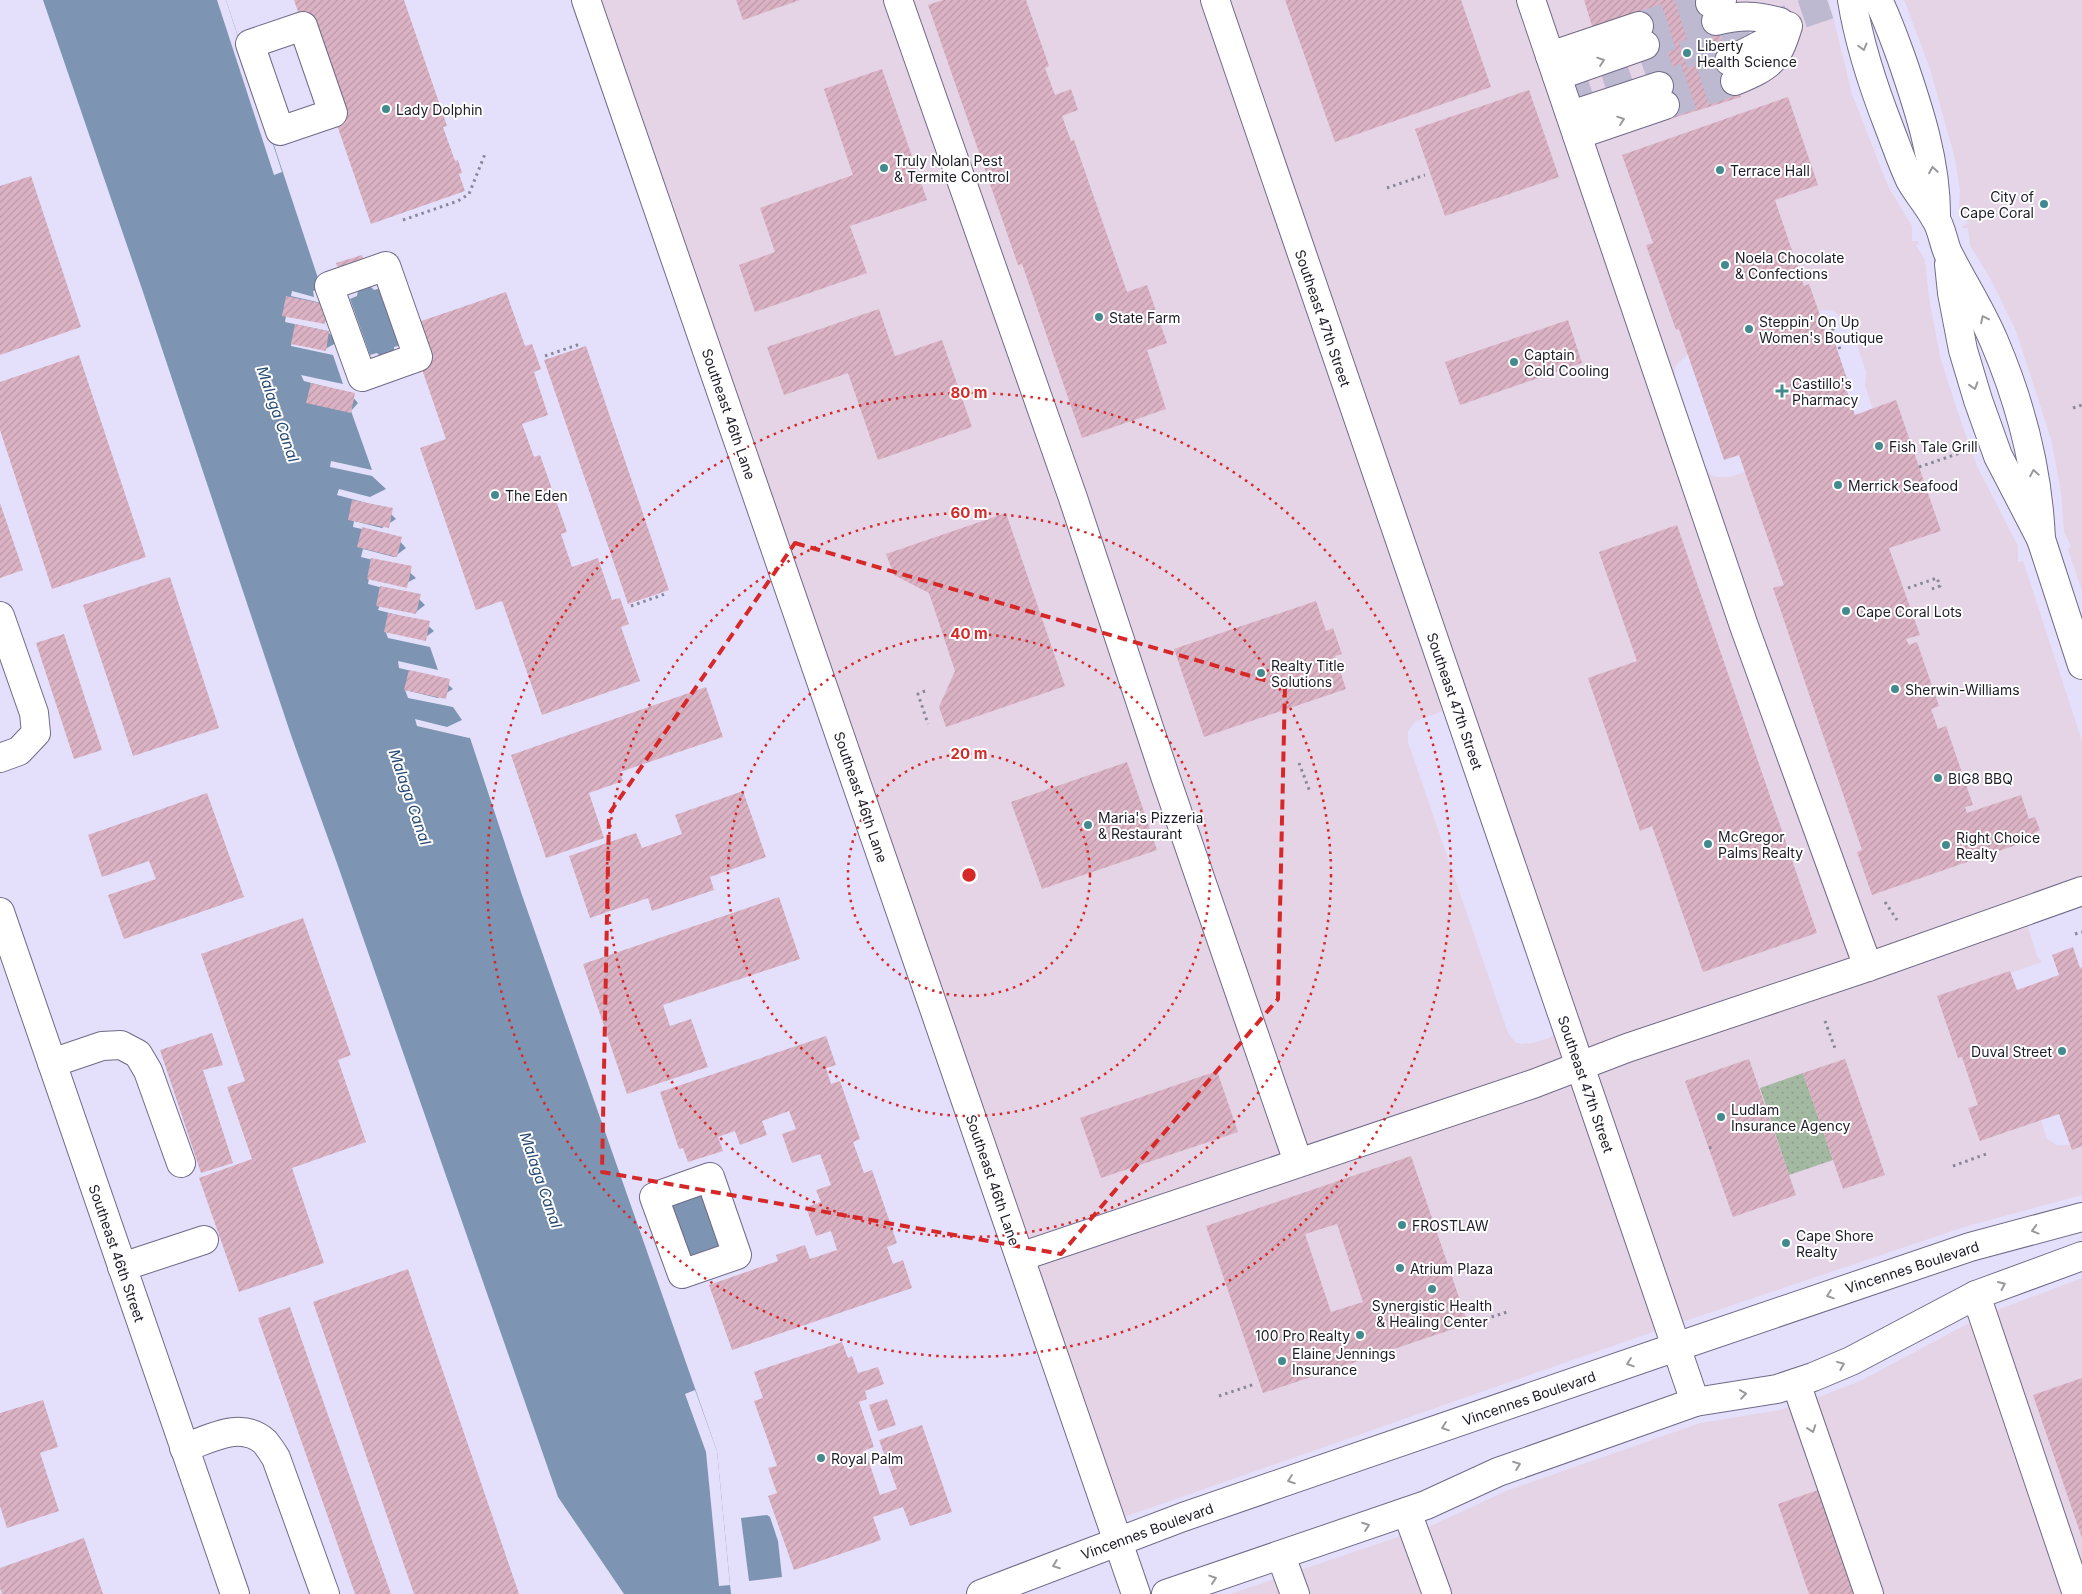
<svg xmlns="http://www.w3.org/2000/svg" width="2082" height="1594" viewBox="0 0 2082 1594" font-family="Inter,sans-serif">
<defs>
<pattern id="grass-dots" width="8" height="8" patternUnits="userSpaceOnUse" patternTransform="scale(1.25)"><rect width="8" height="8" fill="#a4b9a1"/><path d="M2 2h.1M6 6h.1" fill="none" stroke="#8d9e8b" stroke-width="1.8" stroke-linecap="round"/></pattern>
<pattern id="building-hatch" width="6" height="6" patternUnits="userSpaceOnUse" patternTransform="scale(1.25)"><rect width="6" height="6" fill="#dbb3c4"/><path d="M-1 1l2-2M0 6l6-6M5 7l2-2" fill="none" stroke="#bc99a8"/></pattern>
</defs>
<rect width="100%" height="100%" fill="#e4e0fb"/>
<g fill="#e4d4e6" fill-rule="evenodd">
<path d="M598 0H1829L1852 94 1888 186 1912 226V241H1918L1919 244 1916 245 1925 260 1929 298 1940 356 1956 407 1977 466 2018 546V562L2023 561 2082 741V902L2025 917 2037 956 2042 962 2005 975 1997 990 2047 1139 2057 1145H2070L2082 1140V1195L1964 1227 1647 1334 1121 1518ZM1831 310 1836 313 1851 327 1866 372 1865 385 1874 414 1860 432 1730 477H1717L1711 475 1705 466 1675 379V368L1678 363 1688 355 1819 311ZM1443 711 1455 714 1559 1031 1549 1038 1533 1043 1521 1044 1515 1042 1508 1033 1408 742V731L1416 721Z"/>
<path d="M1904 0H2082V591L2068 549 2071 546 2064 532 2061 492 2051 439 2016 331 1990 278 1970 245 1968 228H1963V226L1968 223 1959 211 1960 191 1955 159 1930 69Z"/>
<path d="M2082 1278V1594H1230L1433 1525 1506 1491 1700 1423 1780 1410 1824 1395 1862 1380 1984 1315Z"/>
</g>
<path fill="url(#grass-dots)" d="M1803 1073 1833 1160 1789 1175 1760 1088Z"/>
<g fill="#7d95b2">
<path d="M43 0H226L522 895 717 1451 731 1594H624L558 1497 338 866 292 738 143 292Z"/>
<path d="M370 286 374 290 381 288 401 345 394 347V354L382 358 377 353 370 355 350 299 357 296 358 290Z"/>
<path d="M702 1189 722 1247 689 1257 670 1200Z"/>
<path d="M767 1515 770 1517 778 1541 782 1577 749 1581 741 1518Z"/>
</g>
<g fill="#e4e0fb">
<path d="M217 0H226L282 172 274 175Z"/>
<path d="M323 288 471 737 469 738 417 726 415 719 447 727 462 720 453 707 408 698 405 690 438 698 453 689 441 678 399 668 398 661 438 670 430 647 388 638 385 630 423 639 434 631 424 622 378 610 380 605 416 612 425 605 417 597 368 584 369 578 403 585 416 578 405 568 361 557 363 549 394 557 406 548 396 537 353 527 354 521 382 528 396 519 385 508 337 495 339 489 370 497 386 489 372 476 330 467 331 461 372 470 351 411 358 403 349 393 304 381 301 375 343 384 333 355 291 346 292 341 325 349 338 342 327 331 285 322 286 316 326 304 291 296 292 291 314 297 313 291Z"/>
<path d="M695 1390 717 1451 730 1585 719 1586 706 1452 685 1394Z"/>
</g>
<g fill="url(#building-hatch)" fill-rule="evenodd">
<path d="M294 0H404L447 126 443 127 455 161 458 160 459 163 462 173 459 174 465 191 371 224Z"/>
<path d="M736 0H800L743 20Z"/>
<path d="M943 0H1026L1049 66 1045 68 1055 95 1071 89 1078 110 1062 116 1071 141 1074 140 1127 292 1147 285 1167 343 1147 350 1166 409 1082 438 1022 264 1018 265 928 5Z"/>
<path d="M1285 0H1461L1491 87 1335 142Z"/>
<path d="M1584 0H1709L1741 97 1670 119 1645 45 1593 29Z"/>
<path d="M882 69 927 200 850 226 867 273 755 312 739 265 775 252 760 208 853 175 824 89Z"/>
<path d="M1529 90 1559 177 1445 216 1415 129Z"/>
<path d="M1788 97 1818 185 1775 200 1804 286 1809 284 1827 335 1832 334 1847 379 1843 380 1855 415 1896 400 1941 531 1889 548 1920 635 1906 639 1909 645 1917 642 1939 706 1931 709 1938 729 1946 726 1973 805 1965 807 1967 813 2021 795 2029 819 2035 817 2040 830 2034 833 2036 838 1872 895 1857 852 1862 850 1773 588 1784 585 1739 455 1724 460 1679 329 1676 330 1646 245 1653 243 1622 155Z"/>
<path d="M31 176 81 327 0 355V186Z"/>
<path d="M362 255 368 272 343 282 336 263Z"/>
<path d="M506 292 525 346 532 344 541 369 534 372 548 415 522 424 534 457 540 455 567 532 561 534 572 567 598 558 612 600 620 598 629 624 621 627 640 681 542 715 502 601 476 610 420 448 446 439 407 326Z"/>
<path d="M286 296 329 305 325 324 282 316Z"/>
<path d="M879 309 895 356 942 340 972 427 878 460 848 373 784 395 767 347Z"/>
<path d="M1568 320 1582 363 1460 405 1445 362Z"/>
<path d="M295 324 329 331 326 351 291 344Z"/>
<path d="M586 346 669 590 628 604 544 360Z"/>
<path d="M79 355 146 557 52 589 0 430V382Z"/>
<path d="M311 383 355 393 351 413 306 403Z"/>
<path d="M352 500 393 508 389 528 348 520Z"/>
<path d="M0 503 23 570 0 578Z"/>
<path d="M1006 513 1065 686 946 727 939 707 955 671 929 593 894 575 886 554Z"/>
<path d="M1677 525 1817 933 1703 972 1652 826 1640 831 1588 678 1637 661 1599 552Z"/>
<path d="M362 527 402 537 397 557 357 547Z"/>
<path d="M371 558 412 566 407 588 367 579Z"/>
<path d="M170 577 219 728 133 756 83 605Z"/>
<path d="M380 586 421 594 416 614 376 606Z"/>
<path d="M1316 601 1326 631 1333 628 1342 654 1335 656 1346 689 1204 737 1174 649Z"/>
<path d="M388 613 430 621 426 641 384 632Z"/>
<path d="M64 634 102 750 74 759 36 643Z"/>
<path d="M409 670 450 679 446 699 404 690Z"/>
<path d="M706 687 723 737 620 772 623 781 589 793 604 838 546 858 511 755Z"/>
<path d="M1127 762 1157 850 1042 889 1011 802Z"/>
<path d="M743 791 766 857 710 877 714 890 652 911 648 898 590 918 569 856 636 833 642 848 682 834 675 815Z"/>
<path d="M207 793 244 897 124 939 108 895 156 879 149 861 102 877 88 835Z"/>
<path d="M779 897 800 959 663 1005 670 1026 691 1019 708 1067 627 1094 583 964Z"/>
<path d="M303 918 351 1055 338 1060 366 1142 292 1168 324 1263 239 1292 199 1178 252 1159 227 1087 245 1081 201 954Z"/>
<path d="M2073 947 2080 968 2082 967V1146L2072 1150 2059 1114 1980 1141 1968 1108 1978 1105 1962 1057 1958 1058 1937 996 2010 971 2017 990 2059 975 2052 955Z"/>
<path d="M212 1033 223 1065 203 1070 233 1163 201 1173 160 1050Z"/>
<path d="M826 1036 836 1065 826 1068 831 1084 840 1081 860 1139 853 1142 864 1173 872 1170 897 1243 887 1247 893 1264 903 1260 912 1288 732 1350 709 1285 778 1261 776 1255 805 1245 810 1259 837 1250 831 1231 816 1236 806 1207 821 1202 816 1190 831 1185 820 1154 792 1163 782 1134 796 1129 789 1111 762 1121 767 1135 740 1145 735 1131 718 1137 723 1151 688 1162 683 1148 679 1149 660 1092Z"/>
<path d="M1749 1059 1796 1195 1733 1217 1685 1081Z"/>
<path d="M1845 1059 1885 1175 1843 1189 1803 1073Z"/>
<path d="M1217 1071 1238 1132 1101 1178 1080 1118Z"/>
<path d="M1411 1156 1468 1324 1263 1393 1206 1226ZM1337 1224 1363 1302 1331 1312 1305 1234Z"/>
<path d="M408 1269 519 1594H414L313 1302Z"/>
<path d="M290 1307 391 1594H355L258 1318Z"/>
<path d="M842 1342 848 1358 852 1356 858 1373 878 1367 884 1384 865 1391 867 1399 859 1402 874 1447 865 1450 880 1495 897 1489 879 1440 922 1425 952 1512 910 1526 903 1507 873 1517 881 1540 794 1570 768 1496 777 1493 768 1468 777 1466 754 1401 763 1398 754 1372Z"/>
<path d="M2082 1378V1538L2033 1395Z"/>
<path d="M887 1399 896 1425 878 1431 869 1405Z"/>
<path d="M43 1400 58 1447 40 1453 59 1511 7 1528 0 1506V1413Z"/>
<path d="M1821 1489 1857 1594H1809L1778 1504Z"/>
<path d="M84 1538 103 1594H2L0 1588V1568Z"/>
</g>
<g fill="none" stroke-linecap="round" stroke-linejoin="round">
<g stroke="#bcb9d1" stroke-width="28" stroke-dasharray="28 14" stroke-linecap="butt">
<path d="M1639 26 1710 3"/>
<path d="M1645 45 1716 21"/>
<path d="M1659 86 1729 61"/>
<path d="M1564 96 1843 0"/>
<path d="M1665 105 1735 81"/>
</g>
<defs>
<g id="minor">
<path d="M586 0 1136 1594"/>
<path d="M898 0 1073 498 1165 776 1298 1162"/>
<path d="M1215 0 1695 1402"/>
<path d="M1531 0 1744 626 1868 967"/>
<path d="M1852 0C1859 44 1873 86 1889 127 1896 145 1902 163 1910 180 1918 194 1928 205 1935 218 1942 228 1943 242 1948 253 1963 283 1981 310 1994 341 2021 404 2038 471 2041 539"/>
<path d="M1878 0C1887 18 1894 38 1901 57 1919 109 1937 163 1936 219"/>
<path d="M1710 3 1722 0"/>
<path d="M1716 21C1741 15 1755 15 1780 22L1766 42 1729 61"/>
<path d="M303 26 333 113 280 131 250 44Z"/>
<path d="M1550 56 1639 26"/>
<path d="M1557 76 1645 45"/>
<path d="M1735 81C1770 66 1777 62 1788 26"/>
<path d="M1571 115 1659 86"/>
<path d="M1577 135 1665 105"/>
<path d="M1949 264 1952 293 1963 350 1978 400 1998 456 2041 539 2082 665"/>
<path d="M386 266 418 357 362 377 329 286Z"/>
<path d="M0 616 34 713 36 733 19 751 0 758"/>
<path d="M0 912 235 1594"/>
<path d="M52 1063 102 1046 121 1045 138 1054 148 1071 181 1163"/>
<path d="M710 1177 737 1255 682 1274 654 1197Z"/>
<path d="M1020 1257 1533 1084 1627 1048 1868 967 2082 891"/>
<path d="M122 1267 204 1240"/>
<path d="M1976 1295 2077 1594"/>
<path d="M1796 1383 1869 1594"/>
<path d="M184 1448C210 1439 241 1420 265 1442 269 1447 273 1453 276 1458L325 1594"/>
<path d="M1407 1512 1437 1594"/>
<path d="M1281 1556 1295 1594"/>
<path d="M981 1594 1183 1517 1676 1347 1970 1247 2082 1217"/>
<path d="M1166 1594 1426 1505 1498 1472 1695 1402 1777 1389 1813 1377 1851 1361 1976 1295 2082 1256"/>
</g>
</defs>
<use href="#minor" stroke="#706a88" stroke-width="30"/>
<g stroke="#8a879b" stroke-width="3" stroke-dasharray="2.5 4" stroke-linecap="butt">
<path d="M1387 188 1425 175"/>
<path d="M403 220 458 201 469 194 485 154"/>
<path d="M1830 335 1829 331 1833 330 1841 352"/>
<path d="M545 356 580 344"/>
<path d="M2073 408 2082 405"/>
<path d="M1919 467 1960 453"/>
<path d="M1908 588 1937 578 1940 586 1932 589"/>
<path d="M631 606 665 594"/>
<path d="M925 691 918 694 928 724"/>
<path d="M1299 763 1310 792"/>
<path d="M1885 902 1897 920"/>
<path d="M2075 934 2082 932"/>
<path d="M1825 1021 1836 1051"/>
<path d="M1709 1148 1713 1147"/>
<path d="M1953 1166 1989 1153"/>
<path d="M1473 1323 1510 1311"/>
<path d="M1219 1396 1255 1384"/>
</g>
<use href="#minor" stroke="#fff" stroke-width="28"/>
</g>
<defs><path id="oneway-chevron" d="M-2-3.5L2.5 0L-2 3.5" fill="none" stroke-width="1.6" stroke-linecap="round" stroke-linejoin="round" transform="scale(1.25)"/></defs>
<g stroke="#99989e">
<use href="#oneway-chevron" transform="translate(1863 47) rotate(75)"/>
<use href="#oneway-chevron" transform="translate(1601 61) rotate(-19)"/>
<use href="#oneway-chevron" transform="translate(1621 120) rotate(-19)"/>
<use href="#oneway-chevron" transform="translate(1933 170) rotate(-99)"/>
<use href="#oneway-chevron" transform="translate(1984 319) rotate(-116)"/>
<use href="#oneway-chevron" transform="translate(1974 386) rotate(73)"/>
<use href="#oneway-chevron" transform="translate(2034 473) rotate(-100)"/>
<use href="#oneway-chevron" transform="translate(2035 1230) rotate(165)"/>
<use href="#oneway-chevron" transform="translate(2002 1285) rotate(-24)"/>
<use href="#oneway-chevron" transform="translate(1830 1295) rotate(161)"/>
<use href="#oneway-chevron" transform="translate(1630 1363) rotate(161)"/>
<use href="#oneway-chevron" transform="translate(1841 1365) rotate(-22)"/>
<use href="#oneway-chevron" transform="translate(1743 1394) rotate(-8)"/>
<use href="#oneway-chevron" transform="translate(1445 1427) rotate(161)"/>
<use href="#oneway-chevron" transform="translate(1812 1429) rotate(71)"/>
<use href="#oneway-chevron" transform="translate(1517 1465) rotate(-21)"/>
<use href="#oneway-chevron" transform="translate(1291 1480) rotate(161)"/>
<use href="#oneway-chevron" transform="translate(1366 1526) rotate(-20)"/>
<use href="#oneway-chevron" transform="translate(1056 1565) rotate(159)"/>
<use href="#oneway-chevron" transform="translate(1213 1579) rotate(-18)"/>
</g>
<path fill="none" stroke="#d62828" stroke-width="4" stroke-dasharray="10 6" stroke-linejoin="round" d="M795 543 1285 686 1278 999 1061 1254 602 1172 609 814Z"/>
<g fill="none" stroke="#d62828" stroke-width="2.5" stroke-dasharray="2.5 5">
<circle cx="969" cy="875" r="121"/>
<circle cx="969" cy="875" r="241"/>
<circle cx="969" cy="875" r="362"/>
<circle cx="969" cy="875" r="482"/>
</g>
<g fill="#428a8e" stroke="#fff" stroke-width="2">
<circle cx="1687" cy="53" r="5"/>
<circle cx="386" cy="109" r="5"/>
<circle cx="884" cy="168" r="5"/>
<circle cx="1720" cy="170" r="5"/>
<circle cx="2044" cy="204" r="5"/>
<circle cx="1725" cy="265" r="5"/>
<circle cx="1099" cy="317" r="5"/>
<circle cx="1749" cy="329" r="5"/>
<circle cx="1514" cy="362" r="5"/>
<path d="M1779.5 383.5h5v5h5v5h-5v5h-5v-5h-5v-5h5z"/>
<circle cx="1879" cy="446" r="5"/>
<circle cx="1838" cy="485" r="5"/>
<circle cx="495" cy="495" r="5"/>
<circle cx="1846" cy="611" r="5"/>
<circle cx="1261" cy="673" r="5"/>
<circle cx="1895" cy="689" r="5"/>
<circle cx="1938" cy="778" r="5"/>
<circle cx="1088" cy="825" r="5"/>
<circle cx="1708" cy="844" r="5"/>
<circle cx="1946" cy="845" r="5"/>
<circle cx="2062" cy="1051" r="5"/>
<circle cx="1721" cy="1117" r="5"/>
<circle cx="1402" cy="1225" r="5"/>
<circle cx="1786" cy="1243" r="5"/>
<circle cx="1400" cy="1268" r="5"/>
<circle cx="1432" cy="1289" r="5"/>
<circle cx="1360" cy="1335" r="5"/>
<circle cx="1282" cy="1361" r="5"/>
<circle cx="821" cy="1458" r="5"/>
</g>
<g text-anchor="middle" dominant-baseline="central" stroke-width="4" stroke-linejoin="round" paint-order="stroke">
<g font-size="14" fill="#1d1b27" stroke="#fff" text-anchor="start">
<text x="1697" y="45">Liberty<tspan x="1697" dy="16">Health Science</tspan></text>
<text x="396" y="109">Lady Dolphin</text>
<text x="894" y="160">Truly Nolan Pest<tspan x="894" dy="16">&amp; Termite Control</tspan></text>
<text x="1730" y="170">Terrace Hall</text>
<text x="2034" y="196" text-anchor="end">City of<tspan x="2034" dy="16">Cape Coral</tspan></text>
<text x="1735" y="257">Noela Chocolate<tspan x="1735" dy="16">&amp; Confections</tspan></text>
<text x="1109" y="317">State Farm</text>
<text x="1759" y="321">Steppin' On Up<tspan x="1759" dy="16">Women's Boutique</tspan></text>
<text x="1524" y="354">Captain<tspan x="1524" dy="16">Cold Cooling</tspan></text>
<text x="1792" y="383">Castillo's<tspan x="1792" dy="16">Pharmacy</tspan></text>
<text x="1889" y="446">Fish Tale Grill</text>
<text x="1848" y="485">Merrick Seafood</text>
<text x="505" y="495">The Eden</text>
<text x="1856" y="611">Cape Coral Lots</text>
<text x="1271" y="665">Realty Title<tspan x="1271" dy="16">Solutions</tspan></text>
<text x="1905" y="689">Sherwin-Williams</text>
<text x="1948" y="778">BIG8 BBQ</text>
<text x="1098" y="817">Maria's Pizzeria<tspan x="1098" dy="16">&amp; Restaurant</tspan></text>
<text x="1718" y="836">McGregor<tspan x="1718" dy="16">Palms Realty</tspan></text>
<text x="1956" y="837">Right Choice<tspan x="1956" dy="16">Realty</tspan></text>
<text x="2052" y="1051" text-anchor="end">Duval Street</text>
<text x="1731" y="1109">Ludlam<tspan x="1731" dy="16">Insurance Agency</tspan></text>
<text x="1412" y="1225">FROSTLAW</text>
<text x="1796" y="1235">Cape Shore<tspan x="1796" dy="16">Realty</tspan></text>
<text x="1410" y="1268">Atrium Plaza</text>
<text x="1432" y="1305" text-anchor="middle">Synergistic Health<tspan x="1432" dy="16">&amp; Healing Center</tspan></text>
<text x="1350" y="1335" text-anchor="end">100 Pro Realty</text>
<text x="1292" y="1353">Elaine Jennings<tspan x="1292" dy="16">Insurance</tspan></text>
<text x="831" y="1458">Royal Palm</text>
</g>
<g font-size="14" fill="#1d1b27" stroke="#fff">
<text transform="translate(1323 318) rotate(71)">Southeast 47th Street</text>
<text transform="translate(729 414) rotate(71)">Southeast 46th Lane</text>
<text transform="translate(1455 701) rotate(71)">Southeast 47th Street</text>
<text transform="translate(861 797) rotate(71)">Southeast 46th Lane</text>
<text transform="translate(1586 1084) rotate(71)">Southeast 47th Street</text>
<text transform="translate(993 1180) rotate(71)">Southeast 46th Lane</text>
<text transform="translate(117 1253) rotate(71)">Southeast 46th Street</text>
<text transform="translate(1912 1267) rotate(-18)">Vincennes Boulevard</text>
<text transform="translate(1529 1398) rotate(-19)">Vincennes Boulevard</text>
<text transform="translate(1147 1531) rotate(-20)">Vincennes Boulevard</text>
</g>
<g font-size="15" font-style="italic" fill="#264a73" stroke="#fff">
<text transform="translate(278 414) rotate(71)">Malaga Canal</text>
<text transform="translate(410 797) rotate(71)">Malaga Canal</text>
<text transform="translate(541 1180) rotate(71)">Malaga Canal</text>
</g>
</g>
<circle cx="969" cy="875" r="8" fill="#d62828" stroke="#fff" stroke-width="2.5"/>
<g font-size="15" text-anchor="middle" font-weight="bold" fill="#d62828" stroke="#fff" stroke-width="4" stroke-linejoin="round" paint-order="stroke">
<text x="969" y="398">80 m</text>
<text x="969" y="518">60 m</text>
<text x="969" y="639">40 m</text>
<text x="969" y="759">20 m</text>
</g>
</svg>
